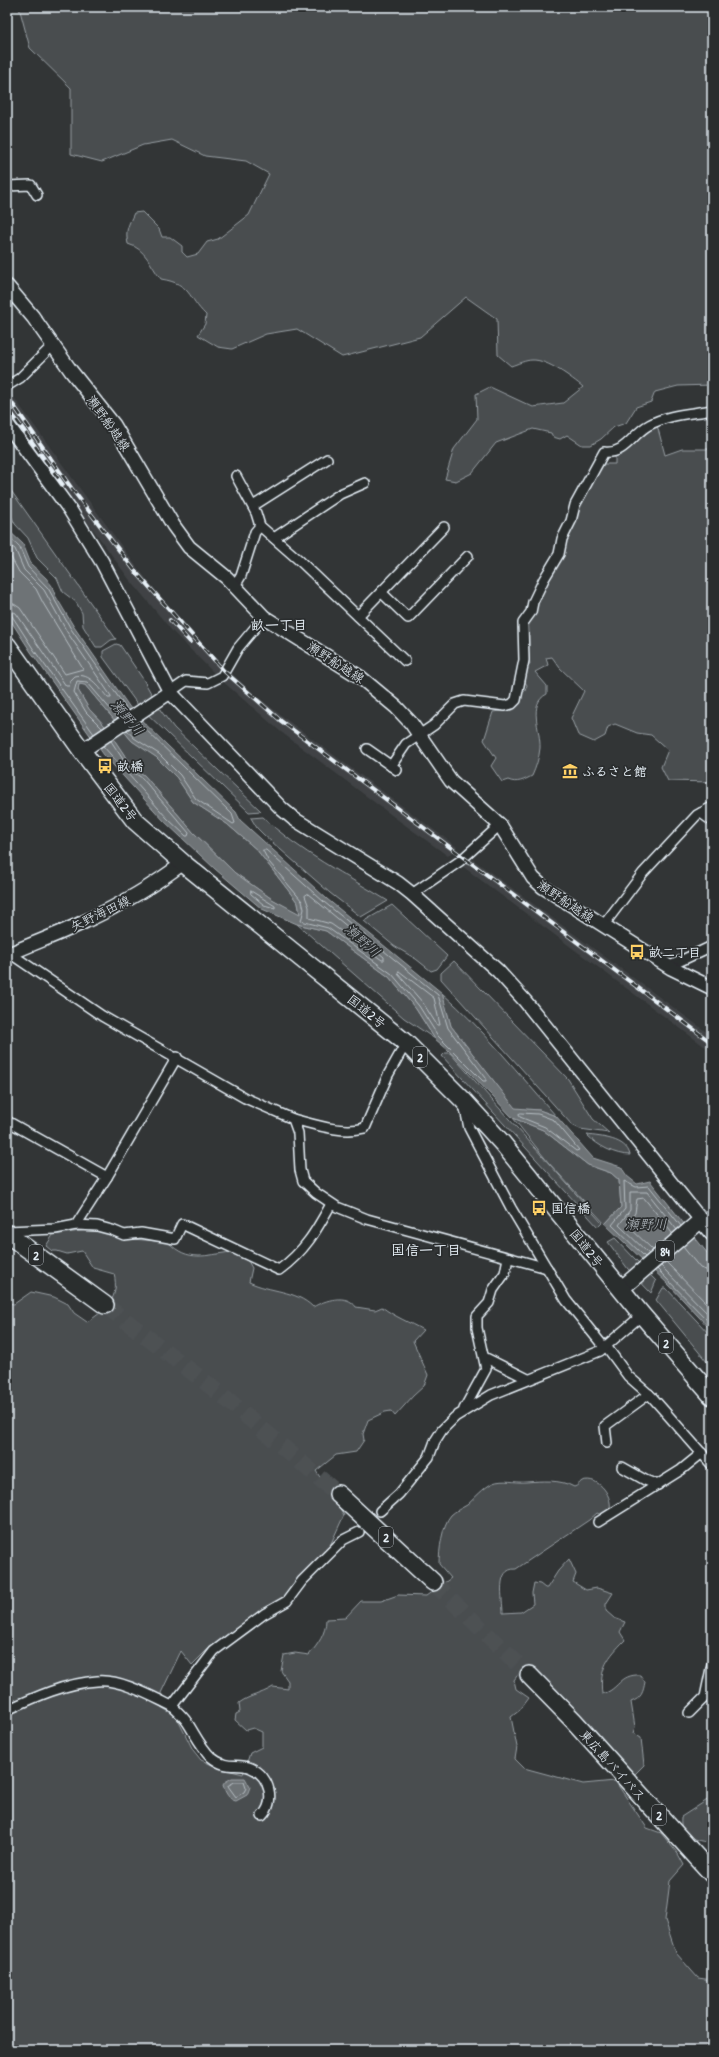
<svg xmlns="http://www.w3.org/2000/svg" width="719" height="2057" viewBox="0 0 719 2057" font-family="'Patrick Hand','Klee One',sans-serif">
<rect width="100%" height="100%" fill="#323536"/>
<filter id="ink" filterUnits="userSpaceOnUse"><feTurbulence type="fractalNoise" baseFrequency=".025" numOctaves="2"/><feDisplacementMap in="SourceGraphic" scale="8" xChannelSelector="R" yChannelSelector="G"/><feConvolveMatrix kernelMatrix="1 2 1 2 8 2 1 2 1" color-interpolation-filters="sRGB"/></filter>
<g filter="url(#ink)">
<g fill="#3f4244">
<path d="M7 388 139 570 177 616 220 663 255 695 287 720 457 847 448 856 394 817 281 732 221 680 173 632 129 579 7 411Z"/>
<path d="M463 852 712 1036V1052L454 860Z"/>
</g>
<g fill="#494d4f" stroke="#989fa4">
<path d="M19 7H712V385L678 386 655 392 651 402 636 407 626 423 614 427 601 439 591 445H582L567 435 560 439 553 437 551 433 533 429 496 443 472 473 456 481 445 479 454 449 477 419 476 394 490 387 533 407 563 403 583 387C572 378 547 359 532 360 526 360 517 364 511 366L498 355 497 319 466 297 420 337 342 357 297 329 266 334 232 349 218 347 198 335 205 324 206 315C187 297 192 284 161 279 150 265 146 249 128 244 125 230 128 226 134 213L142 212 159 229 162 237H170L182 246V252L187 257 198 254 207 242 218 239 249 215 269 174 246 161 205 156 172 140 143 145 102 162 71 154V88L30 48Z"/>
<path d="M657 425 665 455 682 449H712V782L668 781 661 767 668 750 651 735 637 733 615 724 608 727 605 736 594 742 578 735 571 718 584 691 560 668 552 657 546 658 548 665 535 672 547 686V694C527 704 541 730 540 748 539 758 536 767 532 776 524 780 517 784 508 780L502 782 491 766 496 758 484 740 493 712 514 709 520 693 525 691 527 685 522 678 524 670 530 665 526 631 578 503 601 464H615V456L624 452Z"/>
<path d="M7 485 116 639 111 640 102 647H96L83 626 82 613 76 602 63 592 57 578 37 558 28 538 15 524 7 507Z"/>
<path d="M116 644 120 645 143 679 161 711 174 728 261 811 249 812 138 705 103 657V651Z"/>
<path d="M79 684 85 685 132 741 156 757 177 778 193 802 227 824 257 850 298 903 300 915 272 899 235 873 193 832 144 775 133 768 105 726 89 709 78 690Z"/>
<path d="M263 817C299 852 346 875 388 901L361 917 330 893 264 835 257 828 251 818Z"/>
<path d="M392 905 447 956 437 969 431 971 416 959 394 946 364 921Z"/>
<path d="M297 924 326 931 389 977 416 1009 435 1039 404 1018Z"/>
<path d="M454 961 568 1079 593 1119 609 1133 580 1129 572 1125 441 979V973Z"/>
<path d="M442 993C484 1030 519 1074 556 1116L539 1110 515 1109 451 1026Z"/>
<path d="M445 1053H450L602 1223 598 1227 442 1056Z"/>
<path d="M513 1118 543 1130 588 1165 611 1173 619 1180 621 1207 605 1224 548 1162Z"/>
<path d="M587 1135C601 1137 626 1138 630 1155 615 1155 598 1146 587 1135Z"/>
<path d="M87 1230 105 1231 132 1239 168 1242C188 1263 206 1255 231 1252L248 1261 252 1268 249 1282C270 1292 296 1290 313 1307 325 1300 347 1293 356 1307L375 1310 382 1307C395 1317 409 1322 423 1330L413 1341 428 1375 424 1386 413 1396 395 1416 391 1411 385 1412 368 1420 363 1434 364 1440 356 1452 336 1455 316 1471 344 1515 328 1550 291 1592 246 1621 207 1650 192 1665 181 1651 161 1693V1707L176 1716 193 1750 201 1760 219 1768 243 1774 250 1753 262 1747V1732L253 1728 246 1730 235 1720 236 1714 240 1712 239 1703C250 1695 260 1695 273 1687L288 1689V1681L281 1671 284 1655 295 1653 309 1655C318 1644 326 1634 326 1619L345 1618 361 1601H381L398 1595 426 1596 451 1578 439 1564C439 1551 442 1525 451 1515 455 1511 462 1508 467 1505 475 1498 483 1488 493 1483 503 1479 516 1483 526 1482 542 1481 560 1479 574 1487 578 1486 579 1483 582 1481 599 1475 615 1498 609 1513L602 1515 597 1513 589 1520 516 1569C495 1568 503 1599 503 1613L521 1612 533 1604 532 1593 534 1583 540 1584 545 1588H547L558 1571 569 1559 576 1574 573 1582 586 1590 597 1588 613 1593 606 1604V1611L614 1618 625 1622 620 1632 625 1640C608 1657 599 1668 602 1694 619 1690 619 1674 640 1675L645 1682C643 1692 642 1698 631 1702L635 1727 633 1733 641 1738 644 1765 633 1776 531 1666 523 1668 514 1680 516 1689 529 1698 520 1710 511 1717 517 1747 515 1759 524 1768 583 1784 615 1781 647 1828 661 1833 678 1854 684 1865 670 1881 665 1920 676 1953 698 1978 712 1980V2050H7V1303L14 1304 31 1292 54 1297 68 1304 74 1313 87 1322C106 1310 120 1298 114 1274L93 1268 82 1251 67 1254 57 1251H52L46 1246 53 1235Z"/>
<path d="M615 1238 656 1281 651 1293 628 1269 608 1242Z"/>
<path d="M663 1288H666L712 1337V1368L656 1300Z"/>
<path d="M712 1797V1843C695 1840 679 1838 681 1817Z"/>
</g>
<g fill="#6e7376" stroke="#9fa5aa" fill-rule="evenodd">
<path d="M7 529 23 544 31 564 46 578 52 586 55 595 74 627 133 712 236 812 240 820 327 899 442 993 451 1026 515 1108 539 1110 556 1116 593 1158 621 1167 627 1176 637 1184 650 1181 712 1259V1331L670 1286 605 1224 621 1207 619 1180 611 1173 588 1165 543 1130 513 1118 448 1050 435 1039 416 1009 389 977 326 931 297 924 262 909 215 869 164 821 104 755 31 652 7 615ZM79 684 85 685 132 741 156 757 177 778 193 802 227 824 257 850 298 903 300 914 272 899 235 873 193 832 144 775 133 768 105 726 89 709 78 690Z"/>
<path d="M232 1778H245L250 1787 247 1795 236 1801C229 1800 225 1792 223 1785L225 1782Z"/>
</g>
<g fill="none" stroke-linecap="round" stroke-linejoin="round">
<g stroke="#b7bfc4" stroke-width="1">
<path d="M7 535 19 546 28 567 48 588 71 629 128 711"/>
<path d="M7 543 15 549 24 570 44 590 67 632 111 696V698H108C100 689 90 672 75 676L71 680 69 686H66L16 613 7 609"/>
<path d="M7 550 19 572 36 589 43 603 83 669 65 674 20 608 14 604 7 603"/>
<path d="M7 614 12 616 34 650 94 734"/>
<path d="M102 728 86 712 74 692 77 681 87 682 118 718"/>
<path d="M127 730 134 738 159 754 180 775 196 799 233 824 235 823 232 814 138 722"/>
<path d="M103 746 167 818 186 836H188L189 833 142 778 130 770 111 741"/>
<path d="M263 850H266L324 902 438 995 448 1028 486 1078V1081H483L438 1036 419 1006 392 974 328 928 301 921 304 909 302 901 269 862Z"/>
<path d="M251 891 275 906V908L264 905 251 894Z"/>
<path d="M308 894 384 957V960H382L331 924 309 918V907L305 896Z"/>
<path d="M399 971 434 998 440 1025H437L423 1003 398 974Z"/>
<path d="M521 1113 538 1114 554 1120 579 1150 576 1151 545 1127 520 1117 519 1114Z"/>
<path d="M683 1247 700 1268 712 1272"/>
<path d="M653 1250 627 1225 635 1213 637 1199 644 1198 672 1233"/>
<path d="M649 1254 619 1225 630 1210V1192H647L677 1230"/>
<path d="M645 1257 612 1225 625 1209 624 1181 636 1187 649 1186 681 1226"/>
<path d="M666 1262 712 1309"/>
<path d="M661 1266 712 1318"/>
<path d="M657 1269 712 1325"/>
<path d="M235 1782H244L246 1788 244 1792 236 1797 228 1786Z"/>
</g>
<g stroke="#4d5153" stroke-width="17" stroke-dasharray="17 8" stroke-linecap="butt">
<path d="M105 1305 222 1395 338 1494"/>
<path d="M433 1582 529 1675"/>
</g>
<defs>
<g id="street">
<path d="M7 186 31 185 37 195"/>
<path d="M7 386 20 378 53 345"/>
<path d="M236 476 256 513 260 526 300 561 405 661"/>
<path d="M253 506 327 459"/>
<path d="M274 538 340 494 365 483"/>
<path d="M235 586 241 576 255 532 260 526"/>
<path d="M381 592 408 618 468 556"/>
<path d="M358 616 444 527"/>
<path d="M170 692 186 681 208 683 222 676 238 648 264 617"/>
<path d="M367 749 397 770"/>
<path d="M391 766 406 744 434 725 455 704 464 701 505 706 512 704 516 700 524 660 523 623 531 612 533 602 544 579 559 554 562 539 571 521 575 505 604 452C625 455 633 433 649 425 669 414 691 414 712 410"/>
<path d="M701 813 712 821"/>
<path d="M412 894 460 861 500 825"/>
<path d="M603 926 643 873 697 815 712 807"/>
<path d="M8 952 102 1016 245 1098 293 1119 298 1133 300 1170 303 1181 316 1193 337 1207 367 1219 547 1268"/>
<path d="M671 968 674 964 712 946"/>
<path d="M464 1104 469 1128 511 1208 566 1300 604 1347"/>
<path d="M293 1119C316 1125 342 1134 365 1128L388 1075 406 1043"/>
<path d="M7 1121 107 1177"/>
<path d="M76 1225 97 1226 112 1230 124 1235 141 1233 175 1239 182 1224 279 1270C305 1251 316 1231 331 1204"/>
<path d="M7 1231 55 1229 76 1225 107 1177 177 1057"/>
<path d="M606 1346 628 1376 652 1397 712 1465"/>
<path d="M484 1357 528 1379"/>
<path d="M464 1409 486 1369 477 1328V1316L489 1303 493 1290 505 1273 508 1258"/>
<path d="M607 1443 605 1426 649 1394"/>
<path d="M622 1467 645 1480 658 1485"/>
<path d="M380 1511 399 1494 429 1457 435 1441 442 1430 455 1417 491 1395 600 1351 642 1315"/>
<path d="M598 1522 681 1470 702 1453"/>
<path d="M7 1710C35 1697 66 1683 97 1681 121 1679 151 1696 172 1706"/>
<path d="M689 1713 705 1697 712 1664"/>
<path d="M262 1816C276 1802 270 1776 251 1768 236 1762 228 1771 211 1757 200 1746 195 1734 187 1722 183 1716 177 1711 172 1706L214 1651 264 1614 287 1601 302 1581 343 1540 359 1532"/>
</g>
<g id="secondary">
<path d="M7 286 33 317 71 371 114 425 173 525 189 547 227 578 264 617 360 677 396 707 411 723 451 781 500 825 533 878 543 887 671 968 712 988"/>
<path d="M7 424 70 510 102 562 170 692 282 809 294 819 398 883 412 894 498 971 525 1001 701 1220"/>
<path d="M82 751 170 692"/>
<path d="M7 955C33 943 60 934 86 921 120 905 153 886 183 863"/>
</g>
<path id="primary" d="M621 1289 701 1220 712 1233"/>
<g id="highway">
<path d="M7 645 82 751 135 821 183 863 406 1043 463 1100 503 1144 642 1315 712 1396"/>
<path d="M7 1234 105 1305"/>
<path d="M338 1494 433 1582"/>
<path d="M529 1675 574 1721 712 1874"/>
</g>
</defs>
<use href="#street" stroke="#e8f1f8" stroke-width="12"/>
<use href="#secondary" stroke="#e8f1f8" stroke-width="16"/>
<use href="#primary" stroke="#e8f1f8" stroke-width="18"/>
<use href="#highway" stroke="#e8f1f8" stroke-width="20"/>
<use href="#street" stroke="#2a2d2e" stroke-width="9"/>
<use href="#secondary" stroke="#2a2d2e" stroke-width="13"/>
<use href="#primary" stroke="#2a2d2e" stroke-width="15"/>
<use href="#highway" stroke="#2a2d2e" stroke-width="17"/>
<defs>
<g id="rail">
<path d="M7 396 72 489 135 571 224 671 281 721 712 1043"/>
<path d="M7 407 63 485"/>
<path d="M170 620 190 642"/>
</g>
</defs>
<use href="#rail" stroke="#e8f1f8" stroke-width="4"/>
<use href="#rail" stroke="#2a2d2e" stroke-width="2.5" stroke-dasharray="8" stroke-linecap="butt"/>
</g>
</g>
<defs>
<symbol id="bus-bare" viewBox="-9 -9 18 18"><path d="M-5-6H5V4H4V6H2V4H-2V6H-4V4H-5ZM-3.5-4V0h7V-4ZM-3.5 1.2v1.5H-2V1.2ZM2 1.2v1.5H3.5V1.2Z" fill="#ffd166" stroke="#2a2d2e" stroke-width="2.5" paint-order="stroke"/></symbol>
<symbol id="museum-bare" viewBox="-9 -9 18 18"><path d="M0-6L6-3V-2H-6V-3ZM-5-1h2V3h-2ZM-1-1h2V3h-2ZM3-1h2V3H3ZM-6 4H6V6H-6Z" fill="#ffd166" stroke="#2a2d2e" stroke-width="2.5" paint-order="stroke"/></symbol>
</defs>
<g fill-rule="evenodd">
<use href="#bus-bare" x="94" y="755" width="22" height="22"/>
<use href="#museum-bare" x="559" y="760" width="22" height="22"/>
<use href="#bus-bare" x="626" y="941" width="22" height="22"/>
<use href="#bus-bare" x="528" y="1197" width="22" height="22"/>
</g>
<g text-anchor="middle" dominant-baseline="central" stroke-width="3.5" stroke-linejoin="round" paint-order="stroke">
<g fill="#2a2d2e" stroke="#afb6bb" stroke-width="1">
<rect x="413" y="1047" width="14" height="20" rx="3"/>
<rect x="656" y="1241" width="18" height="20" rx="3"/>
<rect x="29" y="1245" width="14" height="20" rx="3"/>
<rect x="659" y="1333" width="14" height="20" rx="3"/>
<rect x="379" y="1527" width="14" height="20" rx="3"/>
<rect x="652" y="1805" width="14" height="20" rx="3"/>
</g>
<g font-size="12" font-weight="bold" fill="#e8f1f8">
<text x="420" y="1057">2</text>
<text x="665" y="1251">84</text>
<text x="36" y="1255">2</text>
<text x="666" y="1343">2</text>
<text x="386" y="1537">2</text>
<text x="659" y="1815">2</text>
</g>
<g font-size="13" fill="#e8f1f8" stroke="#2a2d2e">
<text transform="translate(109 423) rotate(55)">瀬野船越線</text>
<text transform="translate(336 662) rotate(33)">瀬野船越線</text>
<text transform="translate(121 802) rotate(52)">国道2号</text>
<text transform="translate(566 901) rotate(34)">瀬野船越線</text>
<text transform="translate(100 913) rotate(-26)">矢野海田線</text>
<text transform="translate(367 1011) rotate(39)">国道2号</text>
<text transform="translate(587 1248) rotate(51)">国道2号</text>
<text transform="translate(613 1765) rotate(48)">東広島バイパス</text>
</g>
<g font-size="13" font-weight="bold" fill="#e8f1f8" stroke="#2a2d2e" text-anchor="start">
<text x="117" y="766">畝橋</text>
<text x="582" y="771">ふるさと館</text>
<text x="649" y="952">畝二丁目</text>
<text x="551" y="1208">国信橋</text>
</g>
<g font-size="14" font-weight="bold" fill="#e8f1f8" stroke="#2a2d2e">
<text x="279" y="624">畝一丁目</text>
<text x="426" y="1249">国信一丁目</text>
</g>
<g font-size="14" font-style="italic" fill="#b1b8be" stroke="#2a2d2e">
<text transform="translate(128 717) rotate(50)">瀬野川</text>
<text transform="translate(363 940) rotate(42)">瀬野川</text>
<text x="646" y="1223">瀬野川</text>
</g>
</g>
<rect width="719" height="2057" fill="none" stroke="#2a2d2e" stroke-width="24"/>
<rect x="12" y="12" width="695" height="2033" fill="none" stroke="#e8f1f8" stroke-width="1.5" filter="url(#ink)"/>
</svg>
